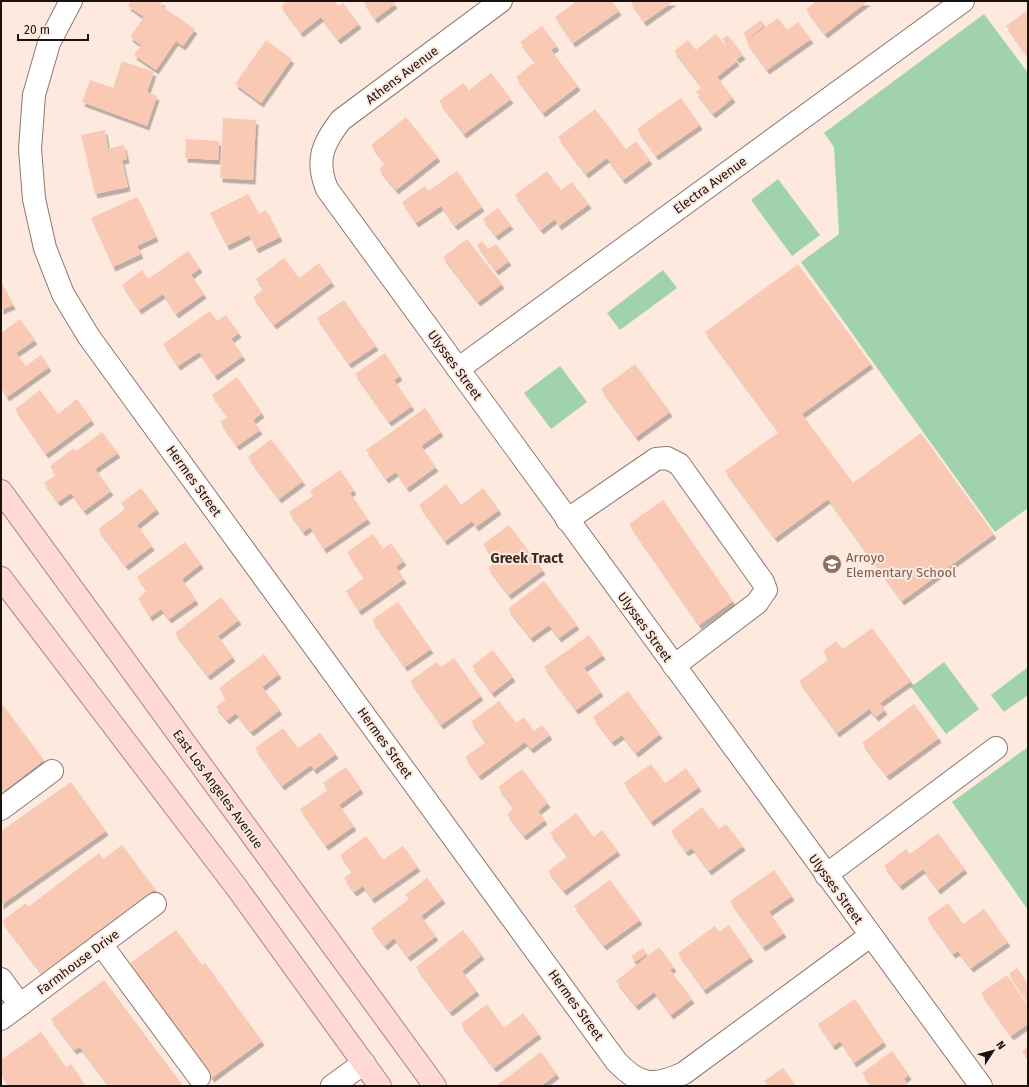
<svg xmlns="http://www.w3.org/2000/svg" width="1029" height="1087" viewBox="0 0 1029 1087" font-family="'Fira Sans',sans-serif">
<defs>
<filter id="shadow"><feDropShadow dx="2.5" dy="4.5" stdDeviation="0" flood-color="#0004"/></filter>
</defs>
<rect width="100%" height="100%" fill="#fee9df"/>
<g fill="#a0d3ab">
<path d="M984 14 1028 73V508L995 532 801 262 839 234 834 147 824 133Z"/>
<path d="M778 179 820 235 792 256 751 200Z"/>
<path d="M663 270 677 288 620 330 607 313Z"/>
<path d="M560 366 587 402 551 429 524 393Z"/>
<path d="M944 662 979 709 946 734 911 687Z"/>
<path d="M1028 667V695L1004 712 991 695Z"/>
<path d="M1028 747V910L952 802Z"/>
</g>
<g fill="#fac9b3" filter="url(#shadow)">
<path d="M131 1H163L160 5 195 29 183 46 176 41 156 70 134 55 141 45 130 37 144 17 128 6Z"/>
<path d="M288 1H334L338 6 343 3 359 24 338 40 321 17 301 33 281 6Z"/>
<path d="M363 1H393L395 4 375 19Z"/>
<path d="M577 1H612L619 11 573 43 555 17Z"/>
<path d="M630 1H674L644 22Z"/>
<path d="M817 1H868L825 34 806 9Z"/>
<path d="M1028 10V57L1006 26Z"/>
<path d="M778 18 787 30 798 22 811 39 767 70 746 41Z"/>
<path d="M761 20 765 25 747 39 743 33Z"/>
<path d="M542 26 557 46 551 50 578 86 543 113 516 77 535 62 520 42Z"/>
<path d="M716 34 737 61 717 77 733 98 713 114 696 92 702 87 674 51 688 40 696 50Z"/>
<path d="M728 35 743 55 737 59 722 39Z"/>
<path d="M266 40 292 59 261 103 235 84Z"/>
<path d="M122 61 154 72 147 92 157 96 147 126 82 102 90 80 113 88Z"/>
<path d="M491 73 511 99 464 134 439 101 463 83 469 90Z"/>
<path d="M681 98 700 125 656 156 637 129Z"/>
<path d="M595 109 626 149 636 141 650 160 623 180 607 158 586 174 558 137Z"/>
<path d="M406 117 438 157 396 190 379 169 385 164 371 145Z"/>
<path d="M223 118 256 120 253 180 220 178Z"/>
<path d="M105 130 108 149 124 145 127 159 122 160 128 187 95 194 81 135Z"/>
<path d="M186 139 219 141 218 160 185 158Z"/>
<path d="M457 171 482 207 455 226 441 206 416 223 402 202 425 186 428 191Z"/>
<path d="M547 171 561 190 572 182 589 204 559 226 555 219 541 230 515 195Z"/>
<path d="M248 194 259 214 266 210 280 237 256 249 249 235 227 246 210 213Z"/>
<path d="M137 197 156 237 137 246 141 254 113 267 91 218Z"/>
<path d="M498 208 511 225 496 236 483 219Z"/>
<path d="M467 239 502 284 478 302 443 257Z"/>
<path d="M482 241 488 249 496 244 509 261 496 271 477 245Z"/>
<path d="M188 251 200 268 191 275 204 294 176 314 163 294 139 310 122 285 142 270 148 279Z"/>
<path d="M284 258 299 278 319 263 332 282 274 325 253 297 264 289 256 279Z"/>
<path d="M798 264 871 364 802 414 853 483 921 433 994 534 902 601 828 499 775 538 725 471 779 432 705 332Z"/>
<path d="M2 284 13 305 1 310V285Z"/>
<path d="M344 300 376 346 349 364 317 318Z"/>
<path d="M210 311 217 321 226 315 239 333 231 339 243 356 215 376 199 352 178 366 163 344Z"/>
<path d="M20 319 35 340 16 353 26 366 41 355 49 367 7 397 1 388V333Z"/>
<path d="M385 353 400 376 394 380 412 406 389 422 355 374Z"/>
<path d="M635 364 670 412 636 437 601 389Z"/>
<path d="M237 377 262 413 253 420 260 430 237 446 220 422 228 417 212 395Z"/>
<path d="M40 390 58 414 77 399 92 420 46 454 15 409Z"/>
<path d="M425 408 441 432 421 446 436 467 407 488 396 472 386 479 366 450Z"/>
<path d="M102 432 118 453 95 469 111 491 84 511 71 493 58 502 44 483 56 475 50 466 74 448 76 451Z"/>
<path d="M271 439 303 481 279 499 248 457Z"/>
<path d="M340 470 354 490 350 493 368 519 324 549 310 527 303 532 289 512 313 496 310 491Z"/>
<path d="M446 484 461 505 483 488 499 510 476 527 472 521 445 541 419 505Z"/>
<path d="M141 488 157 509 137 525 152 546 126 566 98 529 125 509 121 503Z"/>
<path d="M663 500 733 601 699 625 629 524Z"/>
<path d="M509 525 543 570 509 595 488 568 496 562 483 544Z"/>
<path d="M373 534 383 549 391 543 404 561 396 567 404 579 359 611 346 591 364 578 347 552Z"/>
<path d="M185 542 201 564 182 579 196 600 169 619 161 609 150 617 138 598 147 591 137 577Z"/>
<path d="M544 581 577 625 559 638 549 625 531 638 508 609Z"/>
<path d="M221 597 239 620 218 636 233 657 208 676 175 633Z"/>
<path d="M398 602 431 649 405 667 372 620Z"/>
<path d="M872 628 911 681 880 703 885 710 876 717 869 709 837 733 799 681 829 659 823 651 836 641 843 649Z"/>
<path d="M589 635 603 655 584 668 601 692 576 710 544 667Z"/>
<path d="M493 650 513 677 492 693 472 666Z"/>
<path d="M264 654 279 674 262 687 280 710 251 732 236 713 227 720 216 707 226 699 219 688Z"/>
<path d="M454 658 481 696 441 725 410 681 437 662 441 667Z"/>
<path d="M628 691 660 734 636 753 622 735 612 742 593 717Z"/>
<path d="M499 701 516 723 524 717 534 731 542 725 550 735 531 749 525 742 479 776 465 757 486 742 471 722Z"/>
<path d="M914 704 939 738 887 776 862 743Z"/>
<path d="M3 705 44 760 1 793V707Z"/>
<path d="M283 728 298 748 320 733 336 754 314 770 311 765 282 786 255 748Z"/>
<path d="M651 764 665 783 686 768 699 787 651 822 624 783Z"/>
<path d="M346 767 361 789 339 805 354 826 326 846 300 809 328 790 323 783Z"/>
<path d="M522 769 548 803 538 811 545 820 524 836 507 814 514 808 498 787Z"/>
<path d="M71 782 106 831 1 905V831Z"/>
<path d="M702 807 719 829 726 824 743 846 709 871 692 848 686 852 671 831Z"/>
<path d="M576 813 594 837 602 830 618 851 564 891 548 871 568 856 550 833Z"/>
<path d="M938 833 965 869 938 890 923 869 900 886 884 866 906 849 910 854Z"/>
<path d="M366 836 383 860 403 846 418 867 372 899 363 886 354 892 344 878 352 872 340 855Z"/>
<path d="M122 845 155 889 42 974 2 921 26 903 28 907 99 853 103 859Z"/>
<path d="M774 870 792 896 769 912 784 933 763 947 730 901Z"/>
<path d="M427 878 443 899 421 916 436 936 408 957 394 938 385 946 371 928 409 899 405 895Z"/>
<path d="M610 880 640 920 604 946 574 906Z"/>
<path d="M948 903 963 924 984 909 1008 942 971 968 958 951 953 954 927 918Z"/>
<path d="M729 925 751 957 704 990 678 953 715 926 719 932Z"/>
<path d="M176 930 202 965 205 963 262 1041 212 1078 129 964Z"/>
<path d="M463 930 482 955 462 971 477 991 450 1012 416 967Z"/>
<path d="M659 947 674 967 670 970 692 999 671 1015 654 992 636 1006 616 981Z"/>
<path d="M643 948 647 954 635 962 631 956Z"/>
<path d="M1017 968 1028 984V1002L1009 974Z"/>
<path d="M1007 975 1028 1006V1024L1011 1036 981 993Z"/>
<path d="M104 980 183 1086H109L80 1047 74 1050 51 1019Z"/>
<path d="M855 999 884 1042 854 1063 840 1041 833 1046 818 1024Z"/>
<path d="M487 1004 504 1028 523 1013 539 1034 494 1068 461 1024Z"/>
<path d="M41 1032 66 1067 71 1064 85 1085 10 1086 1 1074V1060Z"/>
<path d="M1028 1047V1059L1022 1051Z"/>
<path d="M892 1051 909 1075 904 1079 909 1086H872L862 1073Z"/>
<path d="M541 1052 557 1074 541 1086H496Z"/>
<path d="M783 1068 796 1086H768L764 1081Z"/>
</g>
<g fill="none" stroke-linecap="round" stroke-linejoin="round">
<defs>
<g id="minor">
<path d="M71 1 49 43 34 95 30 149 34 199 45 248 63 294 89 337 616 1061C639 1086 654 1087 684 1073L870 936"/>
<path d="M501 1 341 120C323 143 315 160 327 189L981 1086"/>
<path d="M458 369 963 1"/>
<path d="M567 520 656 459 667 458 679 464 763 582 766 590 757 603 674 666"/>
<path d="M1 809 52 771"/>
<path d="M826 875 996 748"/>
<path d="M101 944 199 1077"/>
<path d="M1 979 20 1005"/>
<path d="M1 1019 155 904"/>
<path d="M332 1086 364 1063"/>
</g>
<g id="major">
<path d="M1 491 435 1086"/>
<path d="M1 578 237 888 380 1086"/>
</g>
</defs>
<use href="#minor" stroke="#8b7970" stroke-width="24"/>
<use href="#major" stroke="#ae837f" stroke-width="24"/>
<use href="#minor" stroke="#fff" stroke-width="22"/>
<use href="#major" stroke="#fed9d6" stroke-width="22"/>
</g>
<defs>
<symbol id="school-disc" viewBox="-11 -11 22 22"><circle r="9.5" fill="#8d6e63" stroke="#fee9df"/><path d="M0-5L7-2L0 1L-7-2ZM-4 1L0 2.5L4 1V4Q0 6-4 4Z" fill="#fff"/></symbol>
</defs>
<g fill-rule="evenodd">
<use href="#school-disc" x="821" y="553" width="22" height="22"/>
</g>
<g text-anchor="middle" dominant-baseline="central" stroke-width="4" stroke-linejoin="round" paint-order="stroke">
<g font-size="13" fill="#1a120f" stroke="#fee9df">
<text transform="translate(402 75) rotate(-37)">Athens Avenue</text>
<text transform="translate(710 185) rotate(-36)">Electra Avenue</text>
<text transform="translate(455 365) rotate(54)">Ulysses Street</text>
<text transform="translate(194 481) rotate(54)">Hermes Street</text>
<text transform="translate(645 627) rotate(54)">Ulysses Street</text>
<text transform="translate(385 743) rotate(54)">Hermes Street</text>
<text transform="translate(218 789) rotate(54)">East Los Angeles Avenue</text>
<text transform="translate(836 889) rotate(54)">Ulysses Street</text>
<text transform="translate(78 962) rotate(-37)">Farmhouse Drive</text>
<text transform="translate(576 1005) rotate(54)">Hermes Street</text>
</g>
<g font-size="13" fill="#785e54" stroke="#fee9df" text-anchor="start">
<text x="846" y="557">Arroyo<tspan x="846" dy="15">Elementary School</tspan></text>
</g>
<g font-size="14" font-weight="bold" fill="#392a22" stroke="#fee9df">
<text x="527" y="558">Greek Tract</text>
</g>
</g>
<rect width="1029" height="1087" fill="none" stroke="#1a120f" stroke-width="4"/>
<g transform="translate(993 1051) rotate(54)" stroke="#fee9df" stroke-width="3" paint-order="stroke">
<path d="M0-3L7 15L0 10L-7 15Z" fill="#1a120f"/>
<text y="-6" font-size="11" font-weight="bold" text-anchor="middle" fill="#1a120f">N</text>
</g>
<path d="M18 34v6h70v-6" fill="none" stroke="#1a120f" stroke-width="2"/>
<text x="24" y="34" font-size="12" fill="#1a120f" stroke="#fee9df" stroke-width="3" paint-order="stroke">20 m</text>
</svg>
